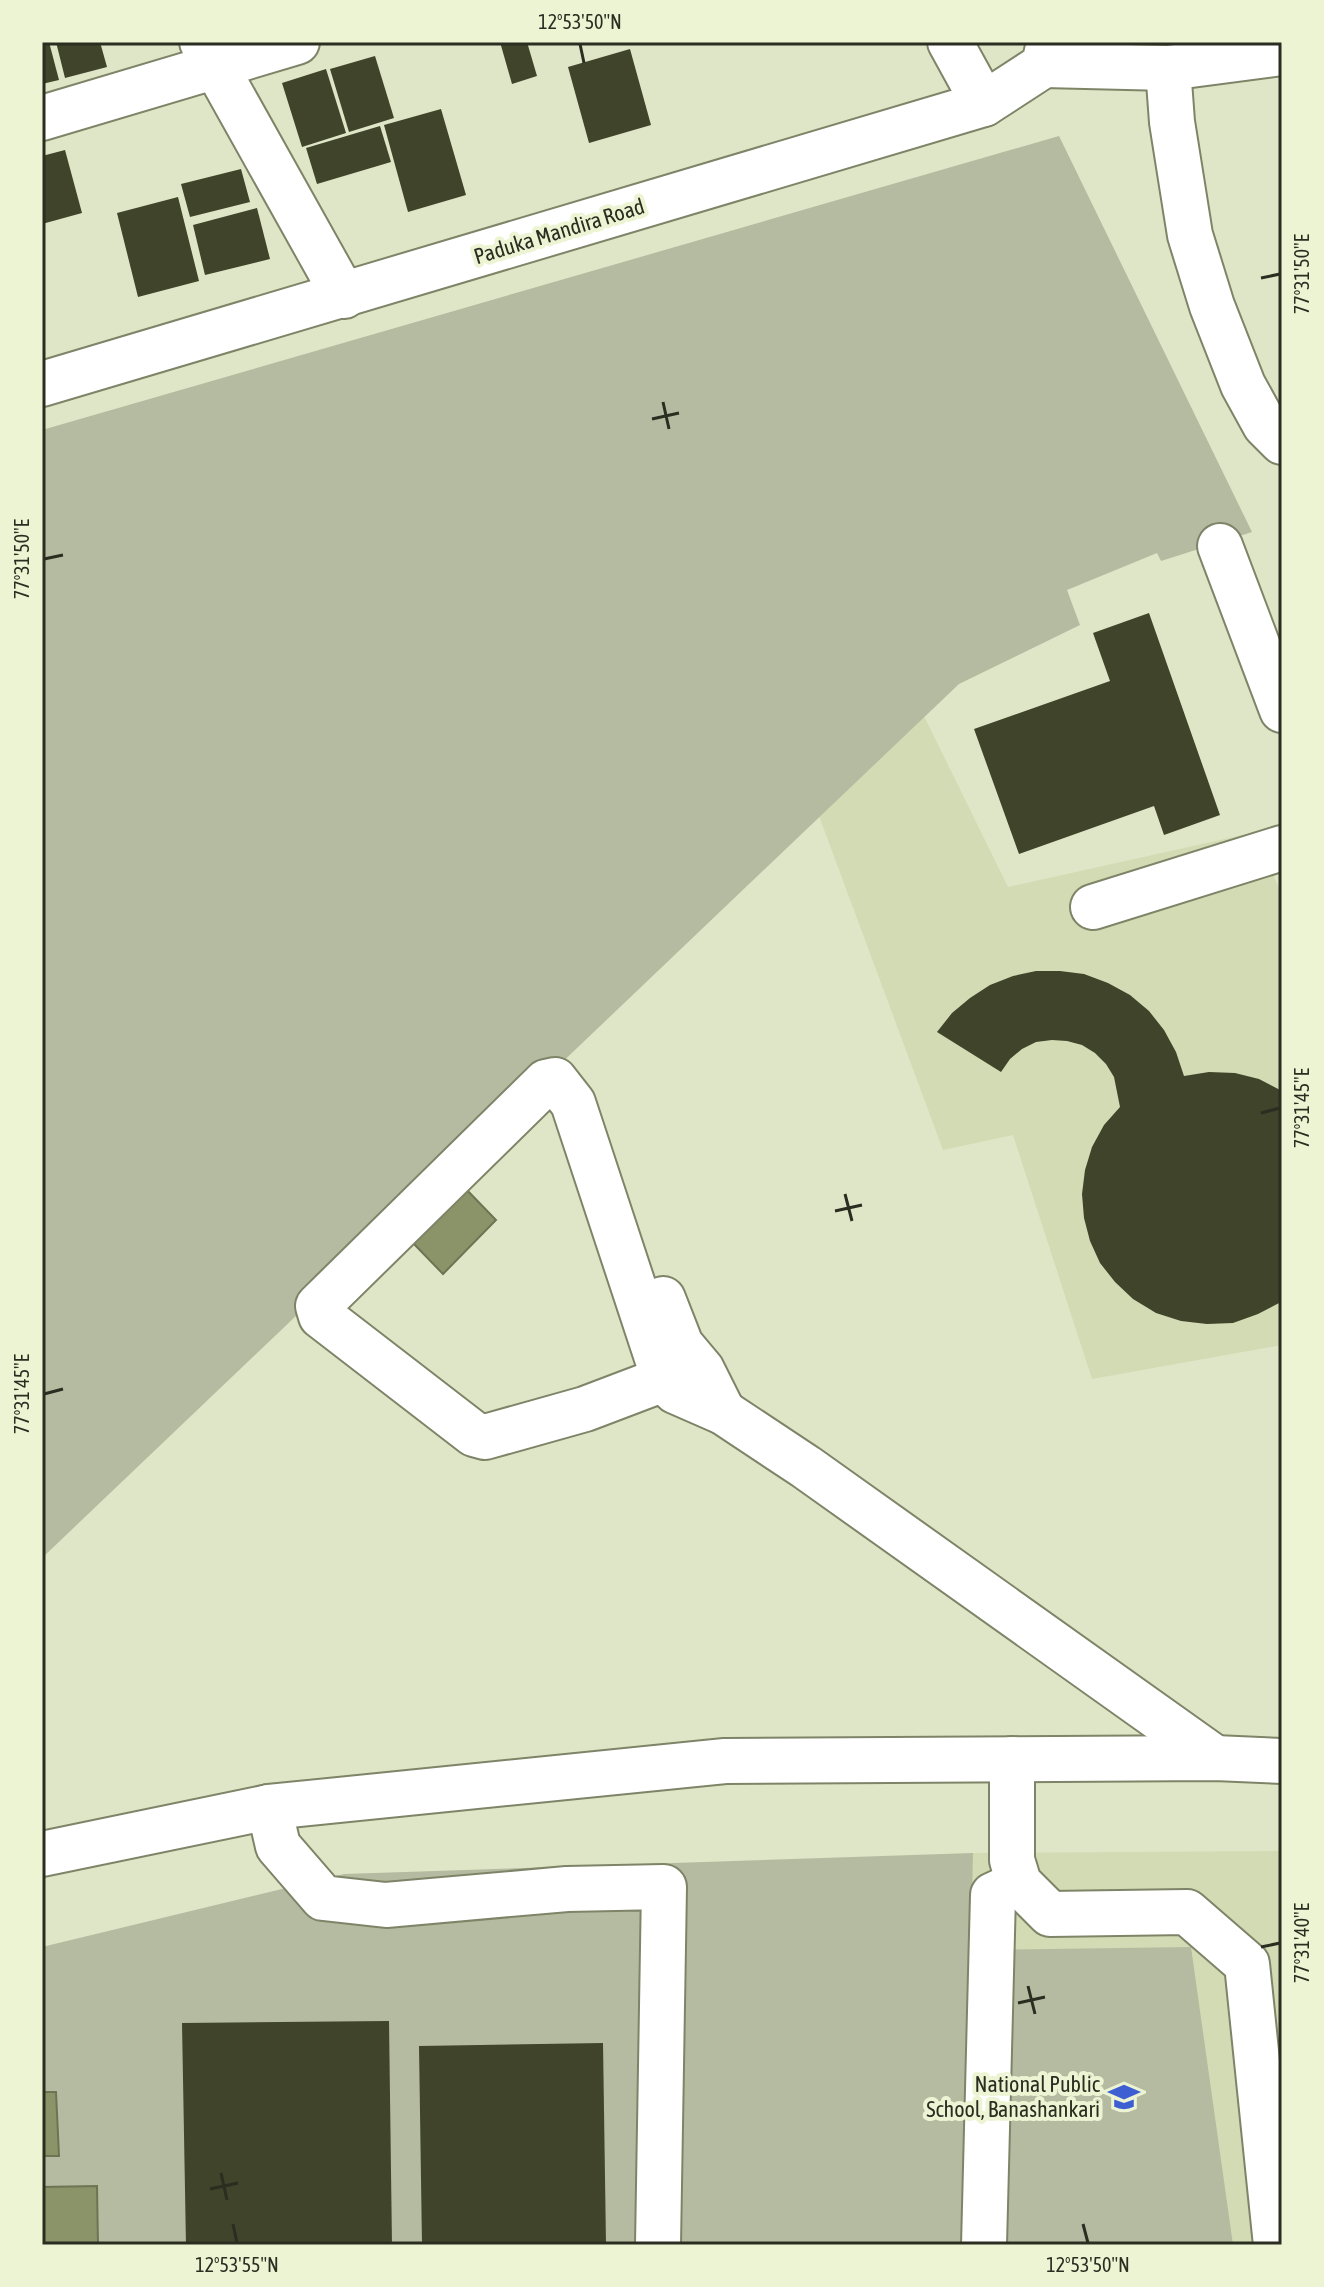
<svg xmlns="http://www.w3.org/2000/svg" width="1324" height="2287" viewBox="0 0 1324 2287" font-family="'Asap Condensed',sans-serif">
<rect width="100%" height="100%" fill="#dfe6c7"/>
<g fill="#d2dbb4">
<path d="M924 716 1008 887 1256 832 1282 896V1345L1092 1379 1013 1135 943 1150 819 816Z"/>
<path d="M1282 1851V2245H961L973 1853Z"/>
</g>
<g fill="#b5bba0">
<path d="M1059 136 1252 532 1161 561 1157 553 1067 590 1080 625 959 684 42 1558V430Z"/>
<path d="M973 1853 971 1950 1191 1947 1233 2245H42V1947L344 1874Z"/>
</g>
<g fill="#8b9369" stroke="#6e7453" stroke-width="2">
<path d="M464 1187 496 1220 443 1274 411 1241Z"/>
<path d="M42 2092H56L59 2156H42Z"/>
<path d="M97 2186 98 2245H42V2187Z"/>
</g>
<g fill="#3f442a">
<path d="M42 42H49L59 80 42 84Z"/>
<path d="M56 42H100L107 67 65 78Z"/>
<path d="M500 42H527L537 76 512 84Z"/>
<path d="M630 49 651 125 589 143 568 67Z"/>
<path d="M375 56 394 118 349 132 330 69Z"/>
<path d="M326 69 346 133 302 147 282 83Z"/>
<path d="M441 109 466 195 408 212 384 125Z"/>
<path d="M380 126 391 162 317 184 306 148Z"/>
<path d="M65 150 82 213 42 224V156Z"/>
<path d="M241 169 250 202 190 217 181 184Z"/>
<path d="M178 197 199 281 138 297 117 213Z"/>
<path d="M257 208 270 259 205 275 193 225Z"/>
<path d="M1149 613 1220 815 1164 835 1154 806 1019 854 974 729 1110 681 1093 633Z"/>
<path d="M1036 971H1060L1084 974 1108 983 1130 995 1149 1011 1164 1030 1176 1052 1184 1076 1209 1072 1235 1073 1259 1079 1282 1091 1281 1302 1258 1314 1233 1323 1207 1324 1181 1321 1156 1313 1133 1299 1115 1282 1100 1263 1090 1241 1084 1218 1082 1194 1085 1170 1092 1147 1104 1125 1120 1107 1114 1077 1106 1064 1095 1053 1082 1045 1067 1041 1052 1040 1036 1042 1022 1049 1010 1059 1001 1072 937 1032 952 1013 970 998 990 985 1013 976Z"/>
<path d="M389 2021 392 2245H186L182 2023Z"/>
<path d="M603 2043 606 2245H422L419 2046Z"/>
</g>
<g fill="none" stroke-linecap="round" stroke-linejoin="round">
<defs>
<g id="minor">
<path d="M202 42 344 296"/>
<path d="M950 42 984 104"/>
<path d="M1044 65 1168 68 1282 53"/>
<path d="M1168 68 1172 122 1190 235 1212 306 1243 385 1265 425 1282 442"/>
<path d="M42 118 297 42"/>
<path d="M42 384 984 104 1044 65 1049 42"/>
<path d="M1220 546 1282 710"/>
<path d="M1093 907 1282 848"/>
<path d="M663 1299 681 1345 702 1370 723 1412"/>
<path d="M664 1379 585 1409 485 1437 474 1434 321 1316 318 1306 546 1082 555 1080 573 1103 664 1379 675 1391 723 1412 806 1467 1215 1758"/>
<path d="M1012 1759V1860L1019 1883 1050 1914 1187 1912 1247 1964 1276 2245"/>
<path d="M269 1807 278 1846 323 1898 386 1905 567 1889 664 1887 658 2245"/>
<path d="M42 1854 269 1807 725 1761 1215 1758 1282 1761"/>
<path d="M984 2245 993 1895 1019 1883"/>
</g>
</defs>
<use href="#minor" stroke="#7e8467" stroke-width="48"/>
<use href="#minor" stroke="#fff" stroke-width="44"/>
</g>
<path fill="none" stroke="#2a2d20" stroke-width="3" d="M580 44 584 63M1261 278 1280 274M663 402 669 429M652 419 679 413M44 559 63 555M1261 1113 1280 1108M845 1194 852 1221M835 1211 862 1205M44 1394 63 1389M1261 1947 1280 1943M1028 1986 1035 2014M1018 2003 1045 1997M221 2173 227 2200M210 2189 238 2183M233 2224 237 2243M1083 2224 1088 2243"/>
<defs>
<symbol id="school-bare" viewBox="-9 -9 18 18"><path d="M0-5L7-2L0 1L-7-2ZM-4 1L0 2.5L4 1V4Q0 6-4 4Z" fill="#3d5fd1" stroke="#edf4d4" stroke-width="2.5" paint-order="stroke"/></symbol>
</defs>
<g fill-rule="evenodd">
<use href="#school-bare" x="1102" y="2075" width="44" height="44"/>
</g>
<g text-anchor="middle" dominant-baseline="central" stroke-width="8" stroke-linejoin="round" paint-order="stroke">
<g font-size="22" fill="#2a2d20" stroke="#edf4d4">
<text transform="translate(559 231) rotate(-17)">Paduka Mandira Road</text>
</g>
<g font-size="22" fill="#2a2d20" stroke="#edf4d4" text-anchor="end">
<text x="1100" y="2084">National Public<tspan x="1100" dy="25">School, Banashankari</tspan></text>
</g>
</g>
<rect width="1324" height="2287" fill="none" stroke="#edf4d4" stroke-width="88"/>
<rect x="44" y="44" width="1236" height="2199" fill="none" stroke="#2a2d20" stroke-width="3"/>
<g font-size="20" text-anchor="middle" fill="#2a2d20">
<text x="580" y="29">12°53'50"N</text>
<text transform="translate(1302 274) rotate(-90)" y="7">77°31'50"E</text>
<text transform="translate(22 559) rotate(-90)" y="7">77°31'50"E</text>
<text transform="translate(1302 1108) rotate(-90)" y="7">77°31'45"E</text>
<text transform="translate(22 1394) rotate(-90)" y="7">77°31'45"E</text>
<text transform="translate(1302 1943) rotate(-90)" y="7">77°31'40"E</text>
<text x="237" y="2272">12°53'55"N</text>
<text x="1088" y="2272">12°53'50"N</text>
</g>
</svg>
